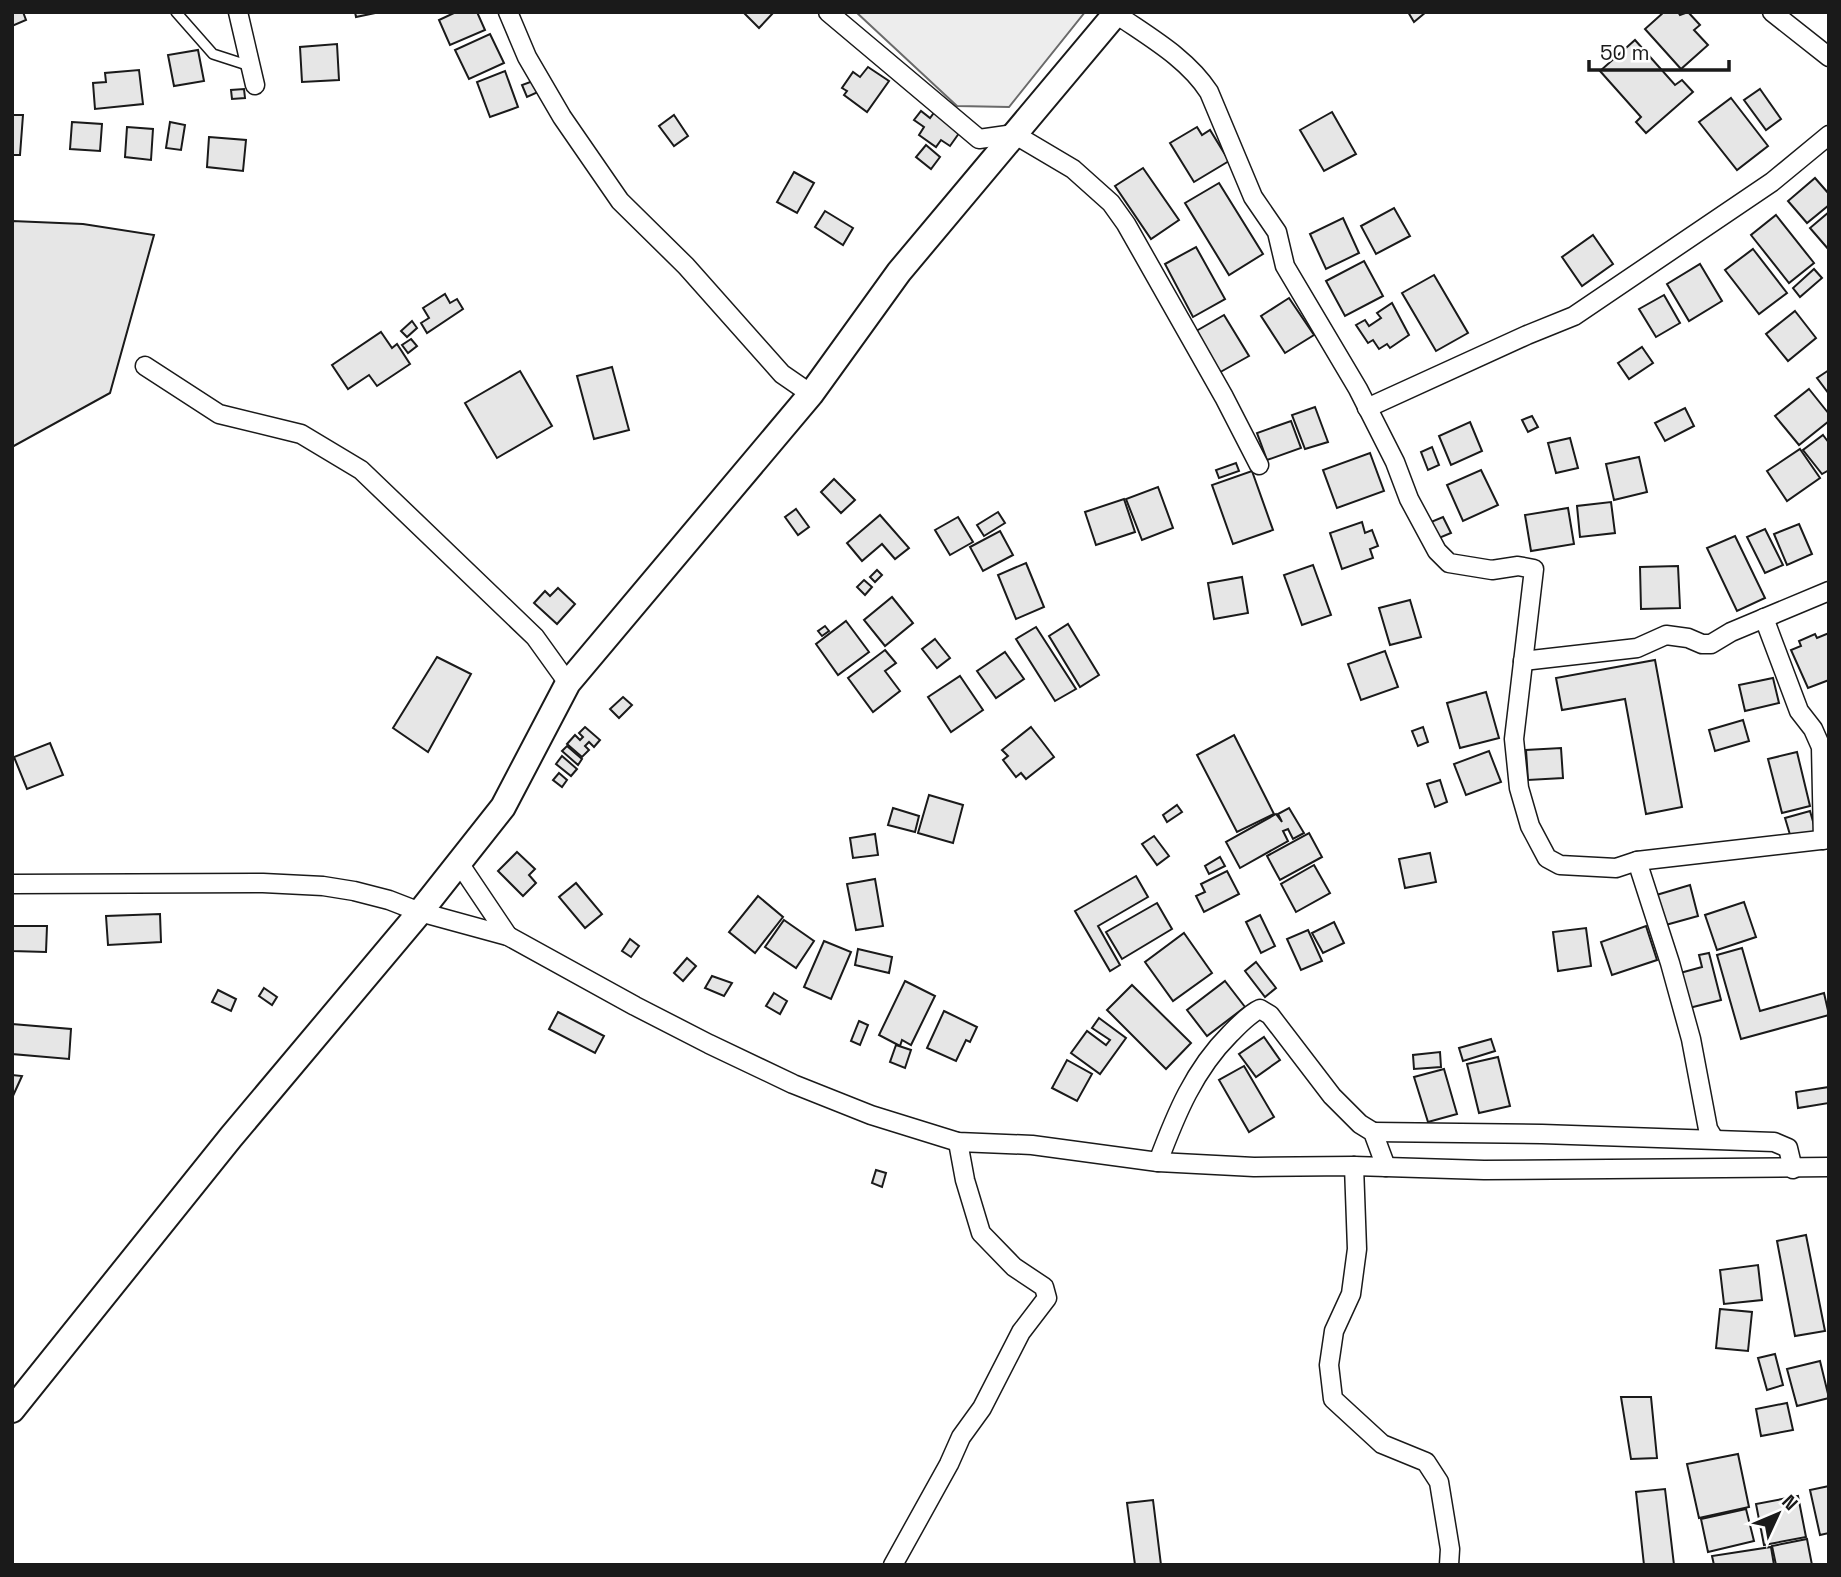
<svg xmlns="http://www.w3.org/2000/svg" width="1841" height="1577" viewBox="0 0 1841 1577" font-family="'Space Grotesk',sans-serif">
<rect width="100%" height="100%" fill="#fff"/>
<path fill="#ededed" stroke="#6a6a6a" stroke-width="2" d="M856 12H1085L1009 107 957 106Z"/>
<g fill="#e6e6e6" stroke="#1a1a1a" stroke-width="2">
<path d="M12 12H23L26 20 12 26Z"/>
<path d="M355 12H380L356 17Z"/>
<path d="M456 12H477L485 30 450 45 439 20Z"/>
<path d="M743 12H774L759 28Z"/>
<path d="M1408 12H1426L1414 22Z"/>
<path d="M1664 12H1678L1680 15 1688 12 1700 25 1694 30 1708 45 1681 69 1645 29Z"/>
<path d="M490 34 504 63 469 79 455 50Z"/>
<path d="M1635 40 1675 85 1682 80 1693 92 1646 133 1636 122 1641 117 1600 71Z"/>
<path d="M337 44 339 80 302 82 300 47Z"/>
<path d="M198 50 204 81 174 86 168 55Z"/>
<path d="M868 67 889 81 867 112 844 95 847 91 842 88 853 72 860 77Z"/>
<path d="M139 70 143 104 95 109 93 83 106 82 105 73Z"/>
<path d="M505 71 518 107 490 117 477 82Z"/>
<path d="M533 81 538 92 527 97 522 85Z"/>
<path d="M244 89 245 98 232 99 231 90Z"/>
<path d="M1760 89 1781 119 1766 130 1744 100Z"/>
<path d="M1731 98 1768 146 1737 170 1699 122Z"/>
<path d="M936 110 962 129 950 146 941 140 936 147 919 135 924 127 914 120 921 111 930 118Z"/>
<path d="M1332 112 1356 154 1324 171 1300 130Z"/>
<path d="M12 115H23L20 155H12Z"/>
<path d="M674 115 688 136 674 146 659 126Z"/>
<path d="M72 122 102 124 100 151 70 149Z"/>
<path d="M170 122 185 125 181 150 166 148Z"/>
<path d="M127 127 153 129 151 160 125 157Z"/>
<path d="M1197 127 1202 135 1210 130 1229 161 1194 182 1170 143Z"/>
<path d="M209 137 246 140 243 171 207 167Z"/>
<path d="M926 145 940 157 931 169 916 157Z"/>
<path d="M1143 168 1179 220 1151 239 1115 186Z"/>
<path d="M794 172 814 183 797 213 777 202Z"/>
<path d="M1815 178 1829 194V205L1807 223 1788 201Z"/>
<path d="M1219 183 1263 254 1229 275 1185 203Z"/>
<path d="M1394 208 1410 236 1376 254 1361 226Z"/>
<path d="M825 211 853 228 843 245 815 227Z"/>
<path d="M1829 212V250L1810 228Z"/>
<path d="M1776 215 1814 263 1789 283 1751 235Z"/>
<path d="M1343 218 1359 253 1326 269 1310 234Z"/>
<path d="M12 221 83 224 154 235 110 393 12 447Z"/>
<path d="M1593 235 1613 264 1582 286 1562 257Z"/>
<path d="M1196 247 1225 299 1193 317 1165 264Z"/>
<path d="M1753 249 1787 293 1759 314 1725 270Z"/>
<path d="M1364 261 1383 296 1345 316 1326 281Z"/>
<path d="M1700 264 1722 301 1689 321 1667 284Z"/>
<path d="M1814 269 1822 278 1800 297 1793 288Z"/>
<path d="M1434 275 1468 333 1436 351 1402 293Z"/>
<path d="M445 294 450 303 457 299 463 309 427 333 421 323 429 318 423 308Z"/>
<path d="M1664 295 1680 323 1656 337 1639 309Z"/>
<path d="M1289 298 1314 335 1285 353 1261 316Z"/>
<path d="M1392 303 1409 335 1390 348 1387 344 1379 349 1373 340 1368 343 1356 325 1365 320 1369 326 1381 318 1377 313Z"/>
<path d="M1795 311 1816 338 1788 361 1766 334Z"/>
<path d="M1224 315 1249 356 1215 375 1191 334Z"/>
<path d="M412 321 417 328 407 337 401 331Z"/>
<path d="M381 332 392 348 397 344 410 364 377 386 369 375 348 389 332 365Z"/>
<path d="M411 339 417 346 408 353 402 345Z"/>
<path d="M1642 347 1653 363 1629 379 1618 363Z"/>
<path d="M612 367 629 430 594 439 577 376Z"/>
<path d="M1829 370V394L1817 378Z"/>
<path d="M520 371 552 426 497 458 465 403Z"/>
<path d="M1809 389 1829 414V421L1799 445 1775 416Z"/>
<path d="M1315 407 1328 442 1305 449 1292 415Z"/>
<path d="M1685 408 1694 426 1665 441 1655 423Z"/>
<path d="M1532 416 1538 427 1528 432 1522 420Z"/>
<path d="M1291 421 1301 448 1267 460 1257 433Z"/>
<path d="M1470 422 1482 451 1451 465 1439 436Z"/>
<path d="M1823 435 1829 443V470L1822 474 1803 450Z"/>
<path d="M1570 438 1578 468 1556 473 1548 443Z"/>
<path d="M1432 447 1439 465 1428 470 1421 452Z"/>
<path d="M1800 449 1820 478 1787 501 1767 471Z"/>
<path d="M1370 453 1384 491 1337 508 1323 470Z"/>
<path d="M1639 457 1647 492 1614 500 1606 464Z"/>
<path d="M1236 463 1239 471 1219 478 1216 470Z"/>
<path d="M1481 470 1498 505 1463 521 1447 485Z"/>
<path d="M1252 471 1273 530 1233 544 1212 485Z"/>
<path d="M834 479 855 500 841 513 821 492Z"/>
<path d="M1158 487 1173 528 1142 540 1126 499Z"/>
<path d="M1124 499 1135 532 1096 545 1085 512Z"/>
<path d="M1611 502 1615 533 1580 537 1577 506Z"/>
<path d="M1568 508 1574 544 1531 551 1525 515Z"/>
<path d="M796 509 809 527 798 535 785 517Z"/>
<path d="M998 512 1005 523 984 536 977 525Z"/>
<path d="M880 515 909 548 895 559 882 544 862 561 847 543Z"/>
<path d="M958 517 973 542 950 555 935 530Z"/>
<path d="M1443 517 1451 533 1439 538 1431 522Z"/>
<path d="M1362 522 1365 533 1372 530 1378 546 1370 549 1373 558 1342 569 1330 533Z"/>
<path d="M1799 524 1812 554 1787 565 1774 534Z"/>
<path d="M1765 529 1783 565 1765 573 1747 537Z"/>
<path d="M1000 531 1013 555 983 571 970 547Z"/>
<path d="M1735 536 1765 598 1737 611 1707 548Z"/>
<path d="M1026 563 1044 607 1016 619 998 575Z"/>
<path d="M1313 565 1331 615 1302 625 1284 575Z"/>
<path d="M1678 566 1680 608 1641 609 1640 567Z"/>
<path d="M877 570 882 575 875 582 870 577Z"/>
<path d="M1242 577 1248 613 1214 619 1208 583Z"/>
<path d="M864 580 872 587 865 595 857 587Z"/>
<path d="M558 588 575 604 557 624 534 603 545 591 550 596Z"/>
<path d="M892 597 913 623 885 646 864 620Z"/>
<path d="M1410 600 1421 637 1390 645 1379 608Z"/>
<path d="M846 621 869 652 838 675 816 644Z"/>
<path d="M1068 624 1099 675 1080 687 1049 636Z"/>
<path d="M825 626 829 631 822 636 818 631Z"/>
<path d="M1036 627 1076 689 1055 701 1016 639Z"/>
<path d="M1829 633V680L1808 688 1791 650 1801 646 1799 641 1815 634 1817 638Z"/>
<path d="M935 639 950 658 937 668 922 649Z"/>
<path d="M885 650 896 663 885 671 900 691 873 712 848 678Z"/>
<path d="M1385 651 1398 687 1361 700 1348 664Z"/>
<path d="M1005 652 1024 679 996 698 977 671Z"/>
<path d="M437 657 471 674 428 752 393 728Z"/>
<path d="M1655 660 1682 807 1646 814 1625 699 1562 710 1556 678Z"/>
<path d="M960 676 983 710 951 732 928 697Z"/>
<path d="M1773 678 1779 703 1745 711 1739 685Z"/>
<path d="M1486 692 1499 738 1460 748 1447 703Z"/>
<path d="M623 697 632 705 619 718 610 709Z"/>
<path d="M1743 720 1749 741 1715 751 1709 730Z"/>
<path d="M585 727 600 740 594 747 589 742 585 746 589 750 582 757 567 744 575 735 580 740 583 737 579 733Z"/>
<path d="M1031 727 1054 757 1026 779 1021 773 1016 777 1003 760 1008 756 1002 750Z"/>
<path d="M1423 727 1428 742 1418 746 1412 731Z"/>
<path d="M1234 735 1274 814 1237 832 1197 755Z"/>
<path d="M50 743 63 775 27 789 14 757Z"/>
<path d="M567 746 582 759 578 765 562 751Z"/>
<path d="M1561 748 1563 778 1528 780 1526 750Z"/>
<path d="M1489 751 1501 782 1466 795 1454 764Z"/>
<path d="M1797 752 1810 806 1782 813 1768 759Z"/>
<path d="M562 756 577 769 571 776 556 764Z"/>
<path d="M559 773 567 780 562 787 553 780Z"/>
<path d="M1440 780 1447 802 1435 807 1427 784Z"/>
<path d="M929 795 963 805 953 843 918 833Z"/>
<path d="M1177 805 1182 812 1167 822 1163 815Z"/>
<path d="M893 808 919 816 915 832 888 825Z"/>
<path d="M1289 808 1304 833 1293 839 1288 829 1283 831 1288 841 1240 868 1226 842 1276 814 1282 822 1278 814Z"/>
<path d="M1810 811 1816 832 1791 838 1785 818Z"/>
<path d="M1309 833 1322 857 1280 880 1267 856Z"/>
<path d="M875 834 878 855 853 858 850 838Z"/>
<path d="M1154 836 1169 856 1157 865 1142 844Z"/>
<path d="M517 852 535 869 529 875 536 883 523 896 498 871Z"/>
<path d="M1430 853 1436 882 1405 888 1399 859Z"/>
<path d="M1220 857 1225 866 1209 874 1205 866Z"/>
<path d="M1314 865 1330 893 1296 912 1281 884Z"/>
<path d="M1227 871 1239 894 1204 912 1196 896 1205 892 1201 884Z"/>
<path d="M1136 876 1148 897 1098 926 1120 965 1110 971 1075 911Z"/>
<path d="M875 879 883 926 856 930 847 884Z"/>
<path d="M576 883 602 914 585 928 559 897Z"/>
<path d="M1690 885 1698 916 1662 926 1653 896Z"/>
<path d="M758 896 783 917 755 953 729 932Z"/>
<path d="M1744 902 1756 937 1717 950 1705 915Z"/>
<path d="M1157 903 1172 929 1122 959 1106 932Z"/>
<path d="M160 914 161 942 108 945 106 916Z"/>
<path d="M1260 915 1275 946 1261 953 1246 922Z"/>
<path d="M784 920 814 941 796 968 765 947Z"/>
<path d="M1334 922 1344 943 1323 953 1312 933Z"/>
<path d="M13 926H47L46 952 12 951Z"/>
<path d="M1646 926 1657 960 1612 975 1601 942Z"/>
<path d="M1586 928 1591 966 1558 971 1553 932Z"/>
<path d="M1308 930 1322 961 1301 970 1287 939Z"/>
<path d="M1184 933 1212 973 1173 1001 1145 962Z"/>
<path d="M630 939 639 946 631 957 622 951Z"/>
<path d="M824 941 851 952 831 999 804 987Z"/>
<path d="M1742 948 1760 1011 1824 993 1829 1015 1741 1039 1717 955Z"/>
<path d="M858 949 892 957 889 973 855 965Z"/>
<path d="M1709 953 1721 1000 1689 1008 1680 973 1702 967 1699 955Z"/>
<path d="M687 958 696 966 683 981 674 973Z"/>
<path d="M1256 962 1276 988 1265 997 1245 971Z"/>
<path d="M712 976 732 983 724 996 705 988Z"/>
<path d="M905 981 935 996 911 1045 902 1040 900 1046 879 1035Z"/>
<path d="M1225 981 1245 1007 1207 1036 1187 1010Z"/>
<path d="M1132 985 1191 1043 1166 1069 1107 1010Z"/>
<path d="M264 988 277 997 272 1005 259 996Z"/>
<path d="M218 990 236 999 231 1011 212 1002Z"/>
<path d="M774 993 787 1001 780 1014 766 1006Z"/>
<path d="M944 1011 977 1027 970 1042 966 1040 956 1061 927 1048Z"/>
<path d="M558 1012 604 1036 595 1053 549 1029Z"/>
<path d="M1099 1018 1126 1038 1100 1074 1071 1053 1087 1031 1106 1045 1110 1040 1092 1028Z"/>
<path d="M859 1021 868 1025 860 1045 851 1041Z"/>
<path d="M12 1024 71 1029 69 1059 12 1054Z"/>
<path d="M1264 1037 1280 1060 1256 1077 1239 1054Z"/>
<path d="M1491 1039 1495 1051 1463 1061 1459 1048Z"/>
<path d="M896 1045 911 1050 905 1068 890 1062Z"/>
<path d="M1440 1052 1441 1067 1414 1069 1413 1055Z"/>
<path d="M1498 1057 1510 1106 1479 1113 1467 1064Z"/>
<path d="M1067 1060 1092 1074 1077 1101 1052 1088Z"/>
<path d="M1244 1066 1274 1117 1249 1132 1219 1080Z"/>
<path d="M1444 1069 1457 1114 1428 1122 1414 1077Z"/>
<path d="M12 1075 22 1076 12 1098Z"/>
<path d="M1829 1087V1103L1798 1108 1796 1092Z"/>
<path d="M876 1170 886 1173 882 1187 872 1183Z"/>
<path d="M1806 1235 1825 1331 1795 1336 1777 1241Z"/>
<path d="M1758 1265 1762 1300 1724 1304 1720 1270Z"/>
<path d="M1720 1309 1752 1312 1748 1351 1716 1348Z"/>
<path d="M1775 1354 1783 1385 1767 1390 1758 1358Z"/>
<path d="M1820 1361 1829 1398 1797 1406 1787 1369Z"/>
<path d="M1621 1397H1651L1657 1458 1631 1459Z"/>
<path d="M1787 1403 1793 1430 1761 1436 1756 1409Z"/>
<path d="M1738 1454 1749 1507 1699 1518 1687 1464Z"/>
<path d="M1829 1486V1533L1820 1535 1810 1490Z"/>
<path d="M1665 1489 1674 1565H1644L1636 1492Z"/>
<path d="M1798 1496 1806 1537 1764 1545 1756 1504Z"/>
<path d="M1153 1500 1161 1565H1135L1127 1503Z"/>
<path d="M1746 1509 1754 1541 1708 1552 1701 1519Z"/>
<path d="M1807 1539 1812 1565H1776L1772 1546Z"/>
<path d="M1771 1547 1774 1565H1714L1712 1556Z"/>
</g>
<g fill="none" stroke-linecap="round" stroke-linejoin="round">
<defs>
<path id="lane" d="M176 12 213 54 250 66"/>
<g id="street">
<path d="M238 12 255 85"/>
<path d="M508 12 527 57 562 117 620 201 686 266 782 374 811 394"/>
<path d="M828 12 979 139 1014 134 1073 169 1111 203 1126 224 1224 397 1259 465"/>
<path d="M1772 12 1829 57"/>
<path d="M1116 14C1149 37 1187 58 1209 92L1253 197 1277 232 1285 266 1358 389 1395 462 1409 499 1437 551 1449 563 1492 570 1518 566 1534 569 1514 739 1519 788 1530 826 1547 858 1560 865 1616 868 1637 861 1829 839"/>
<path d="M145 366 219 414 301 434 361 470 535 637 568 683"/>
<path d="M1367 408 1527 335 1574 316 1772 182 1829 135"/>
<path d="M1764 618 1799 711 1813 729 1821 747 1823 840"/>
<path d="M1523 661 1637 648 1666 635 1688 638 1702 644H1711L1731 632 1829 591"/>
<path d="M1637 861 1670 963 1691 1039 1708 1129 1714 1139"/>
<path d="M459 863 508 936"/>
<path d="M12 884 263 883 323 886 354 891 389 900 420 912 508 936 635 1006 709 1044 793 1084 871 1115 958 1142 1032 1145 1158 1162 1254 1167 1354 1166 1484 1170 1829 1167"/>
<path d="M1373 1132 1542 1134 1774 1142 1788 1148 1793 1169"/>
<path d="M1158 1162C1176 1114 1194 1070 1230 1034 1239 1025 1249 1014 1260 1009L1270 1015 1332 1096 1360 1124 1373 1132 1386 1167"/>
<path d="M1354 1166 1357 1249 1351 1294 1334 1331 1329 1365 1333 1399 1382 1444 1426 1462 1439 1482 1450 1549 1449 1565"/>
<path d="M893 1565 949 1464 961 1437 982 1408 1021 1332 1047 1298 1044 1287 1014 1267 981 1233 965 1180 958 1142"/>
</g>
<path id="secondary" d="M12 1410 231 1137 420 912 503 807 568 683 811 394 899 272 1117 12"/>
</defs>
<use href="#lane" stroke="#1a1a1a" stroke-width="12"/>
<use href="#street" stroke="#1a1a1a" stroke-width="21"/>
<use href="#secondary" stroke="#1a1a1a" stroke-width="28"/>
<use href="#lane" stroke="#fff" stroke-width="9"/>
<use href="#street" stroke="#fff" stroke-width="18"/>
<use href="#secondary" stroke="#fff" stroke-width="24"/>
</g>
<rect width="1841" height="1577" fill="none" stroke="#1a1a1a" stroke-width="28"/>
<g transform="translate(1778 1514) rotate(46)" stroke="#ffffff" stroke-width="5" paint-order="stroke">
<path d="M0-5L12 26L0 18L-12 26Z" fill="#1a1a1a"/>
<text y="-10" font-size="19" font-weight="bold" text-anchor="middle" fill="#1a1a1a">N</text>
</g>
<path d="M1589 60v10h140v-10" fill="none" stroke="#1a1a1a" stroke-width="3.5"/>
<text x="1600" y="60" font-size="21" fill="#1a1a1a" stroke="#ffffff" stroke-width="5" paint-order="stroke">50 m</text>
</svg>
